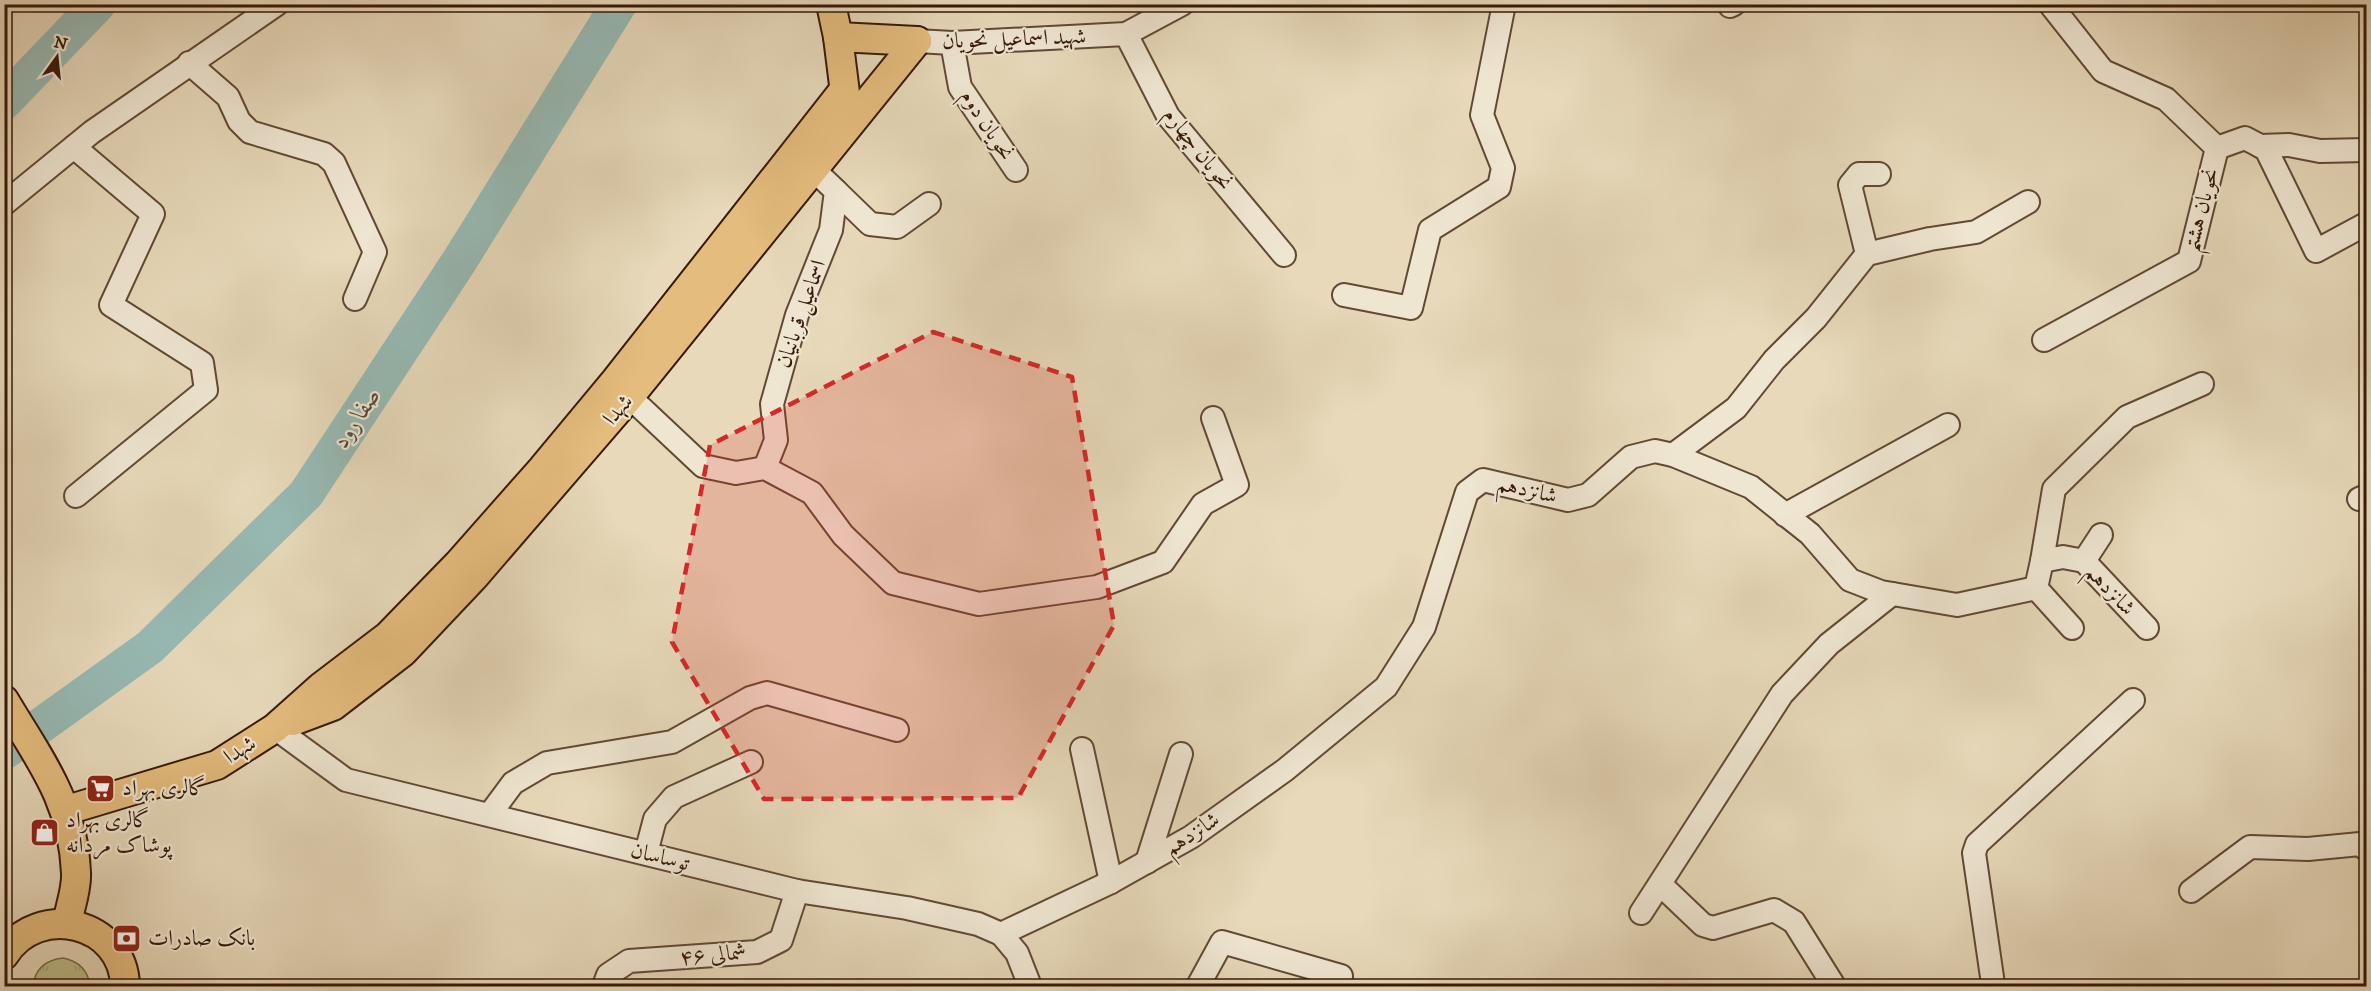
<svg xmlns="http://www.w3.org/2000/svg" width="2371" height="991" viewBox="0 0 2371 991" font-family="'IM FELL DW Pica',Amiri,serif">
<defs>
<pattern id="grass-tufts" width="24" height="20" patternUnits="userSpaceOnUse" patternTransform="scale(1.5)"><rect width="24" height="20" fill="#bdbd8b"/><path d="M3 7l-1-3M5 7V3M7 7l1-3M15 17l-1-3M17 17v-4M19 17l1-3" fill="none" stroke="#a3a276"/></pattern>
</defs>
<rect width="100%" height="100%" fill="#e7d9ba"/>
<filter id="stains"><feTurbulence type="fractalNoise" baseFrequency=".00333" numOctaves="4"/><feColorMatrix values="0 0 0 0 .2 0 0 0 0 .09 0 0 0 0 .02 0 0 0 .5 -.17"/></filter>
<radialGradient id="worn" r=".72"><stop offset=".6" stop-color="#630" stop-opacity="0"/><stop offset="1" stop-color="#630" stop-opacity=".3"/></radialGradient>
<path fill="url(#grass-tufts)" stroke="#7a6b4a" stroke-width="1.5" d="M63 958C78 961 88 970 90 986H33C35 969 45 960 63 958Z"/>
<g fill="none" stroke-linecap="round" stroke-linejoin="round">
<g stroke="#97bab4" stroke-width="36">
<path d="M4 102 98 4"/>
<path d="M4 752 150 647 306 494 460 260 619 4"/>
</g>
<defs>
<g id="minor">
<path d="M1730 6 1734 4"/>
<path d="M1126 34 1168 116 1284 255"/>
<path d="M917 41 952 43 1126 34 1182 4"/>
<path d="M952 43 960 87 1016 170"/>
<path d="M189 63 228 97 239 121 250 132 324 154 334 163 375 252 355 299"/>
<path d="M2260 146 2289 145 2320 151 2366 150"/>
<path d="M74 147 153 214 111 305 202 363 206 390 76 496"/>
<path d="M2217 148 2245 138 2266 149 2316 251 2366 224"/>
<path d="M836 191 870 224 897 227 929 204"/>
<path d="M4 204 92 132 277 4"/>
<path d="M1867 254 1850 185 1859 174H1879"/>
<path d="M1344 295 1411 308 1430 230 1499 187 1503 168 1482 115 1504 4"/>
<path d="M2044 340 2189 261 2217 148 2166 99 2103 71 2050 4"/>
<path d="M619 387 703 466 736 473 765 468 812 493 843 535 893 583 979 604 1097 587 1163 562 1203 504 1237 485 1213 418"/>
<path d="M1673 455 1736 408 1774 360 1816 318 1867 254 1930 239 1976 232 2028 202"/>
<path d="M765 468 776 440 772 404 797 315 831 230 836 191 813 169"/>
<path d="M2359 499 2366 496"/>
<path d="M1785 515 1948 425"/>
<path d="M2042 561 2054 489 2127 417 2202 384"/>
<path d="M2084 561 2101 535"/>
<path d="M2036 588 2072 628"/>
<path d="M275 728 346 780 797 891 907 908 978 924 1001 934 1017 953 1030 986"/>
<path d="M1082 749 1111 882"/>
<path d="M490 814 513 783 547 763 672 742 750 698 767 693 897 730"/>
<path d="M646 853 655 819 674 797 751 762"/>
<path d="M1147 862 1181 754"/>
<path d="M1661 885 1703 925 1713 928 1774 910 1794 922 1834 986"/>
<path d="M2191 891 2250 847 2308 849 2360 844 2366 849"/>
<path d="M1641 913 1782 694 1829 644 1892 594"/>
<path d="M1001 934 1111 882 1191 837 1285 770 1386 687 1424 627 1467 492 1483 480 1568 500 1588 495 1631 457 1655 451 1673 455 1751 487 1810 534 1850 580 1881 592 1957 605 2036 588 2042 561 2063 557 2084 561 2147 628"/>
<path d="M604 986 608 975 629 961 757 952 781 940 797 891"/>
<path d="M1198 986 1222 942 1341 976"/>
<path d="M1991 986 1993 984 1974 853 1977 844 2133 700"/>
</g>
<g id="major">
<path d="M831 4 838 37 847 109"/>
<path d="M838 37 917 41"/>
<path d="M4 700C39 759 73 800 76 873 77 889 70 907 67 923"/>
<path d="M293 721 333 706 403 652 473 578 630 396 917 41"/>
<path d="M67 810 217 765 275 728 321 687 388 636 458 564 542 469 616 380 844 90"/>
<path d="M4 955C38 901 124 922 125 986"/>
</g>
</defs>
<use href="#minor" stroke="#624934" stroke-width="26"/>
<use href="#major" stroke="#361908" stroke-width="32"/>
<use href="#minor" stroke="#efe6d2" stroke-width="22"/>
<use href="#major" stroke="#e4bc7d" stroke-width="28"/>
</g>
<path fill="#d62828" fill-opacity="0.2" stroke="#d62828" stroke-width="4.5" stroke-dasharray="12 8" stroke-linejoin="round" d="M933 332 1072 377 1114 625 1018 798 764 799 672 642 710 445Z"/>
<defs>
<symbol id="supermarket-square" viewBox="-11 -11 22 22"><rect x="-9" y="-9" width="18" height="18" rx="4" fill="#8f2418" stroke="#efe6d2"/><path d="M-6-5.5h2.5l.6 2H6L4.5 2H-2.5L-4.4-4H-6ZM-1.5 3.2a1.3 1.3 0 1 0 .1 0ZM3 3.2a1.3 1.3 0 1 0 .1 0Z" fill="#fff"/></symbol>
<symbol id="shop-square" viewBox="-11 -11 22 22"><rect x="-9" y="-9" width="18" height="18" rx="4" fill="#8f2418" stroke="#efe6d2"/><path d="M-5-2.5h2.3a2.7 3.5 0 0 1 5.4 0H5L5.5 6h-11ZM-1.5-2.5h3a1.5 2.3 0 0 0-3 0Z" fill="#fff"/></symbol>
<symbol id="bank-square" viewBox="-11 -11 22 22"><rect x="-9" y="-9" width="18" height="18" rx="4" fill="#8f2418" stroke="#efe6d2"/><path d="M-6-4H6V4H-6ZM0-2.3a2.3 2.3 0 1 0 0 4.6a2.3 2.3 0 1 0 0-4.6Z" fill="#fff"/></symbol>
</defs>
<g fill-rule="evenodd">
<use href="#supermarket-square" x="84" y="772" width="33" height="33"/>
<use href="#shop-square" x="28" y="816" width="33" height="33"/>
<use href="#bank-square" x="110" y="922" width="33" height="33"/>
</g>
<g text-anchor="middle" dominant-baseline="central" stroke-width="4.5" stroke-linejoin="round" paint-order="stroke">
<g font-size="22" fill="#361908" stroke="#efe6d2">
<text transform="translate(1014 39) rotate(-2)">شهید اسماعیل نحویان</text>
<text transform="translate(987 125) rotate(57)">نحویان دوم</text>
<text transform="translate(1198 149) rotate(52)">نحویان چهارم</text>
<text transform="translate(2201 210) rotate(-75)">نحویان هشتم</text>
<text transform="translate(801 314) rotate(-71)">اسماعیل قربانیان</text>
<text transform="translate(618 410) rotate(-50)">شهدا</text>
<text transform="translate(1527 490) rotate(13)">شانزدهم</text>
<text transform="translate(2110 590) rotate(46)">شانزدهم</text>
<text transform="translate(240 750) rotate(-33)">شهدا</text>
<text transform="translate(1192 834) rotate(-33)">شانزدهم</text>
<text transform="translate(660 857) rotate(14)">توساسان</text>
<text transform="translate(713 955) rotate(-5)">شمالی ۴۶</text>
</g>
<g font-size="22" fill="#361908" stroke="#efe6d2" text-anchor="start">
<text x="122" y="788">گالری بهراد</text>
<text x="66" y="820">گالری بهراد<tspan x="66" dy="25">پوشاک مردانه</tspan></text>
<text x="148" y="938">بانک صادرات</text>
</g>
<g font-size="24" font-style="italic" fill="#53493c" stroke="#efe6d2">
<text transform="translate(357 418) rotate(-57)">صفا رود</text>
</g>
</g>
<rect width="2371" height="991" fill="none" stroke="#e7d9ba" stroke-width="24"/>
<rect x="6" y="6" width="2359" height="979" fill="none" stroke="#361908" stroke-width="3"/>
<rect x="12" y="12" width="2347" height="967" fill="none" stroke="#361908" stroke-width="1.5"/>
<g transform="translate(57 57) rotate(15)" stroke="#efe6d2" stroke-width="4.5" paint-order="stroke">
<path d="M0-4.5L10 22L0 15L-10 22Z" fill="#361908"/>
<text y="-9" font-size="16" font-weight="bold" text-anchor="middle" fill="#361908">N</text>
</g>
<rect width="100%" height="100%" filter="url(#stains)"/>
<rect width="100%" height="100%" fill="url(#worn)"/>
</svg>
